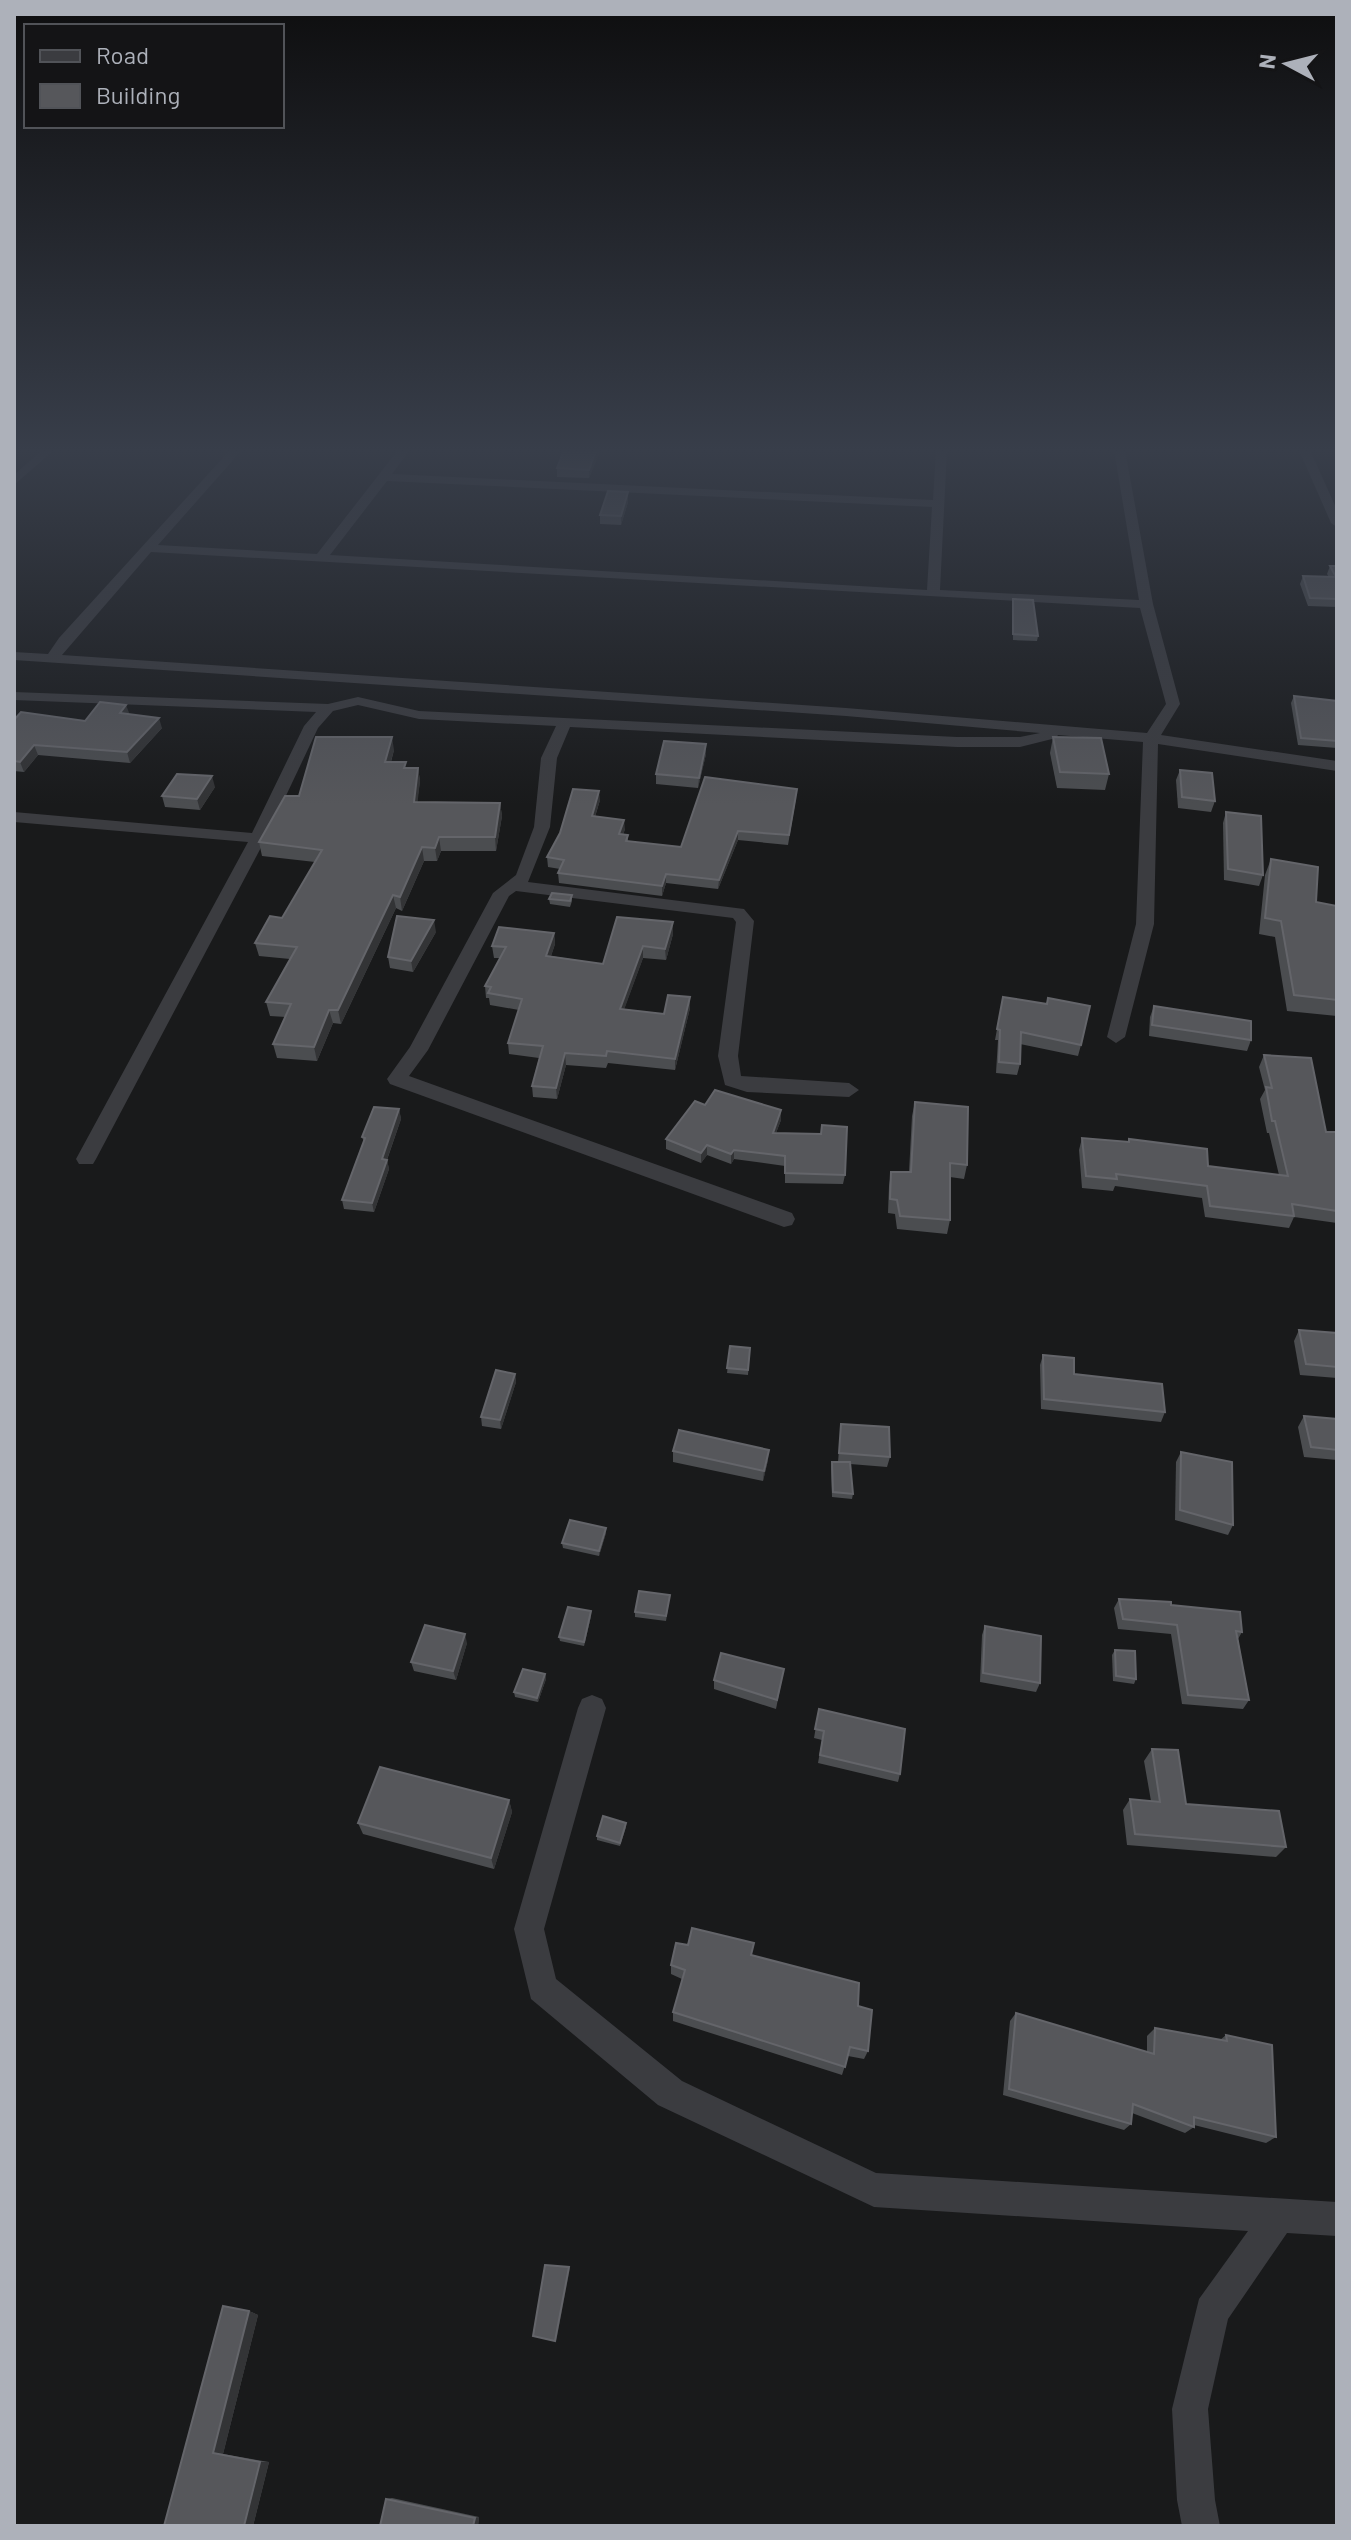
<svg xmlns="http://www.w3.org/2000/svg" width="1351" height="2540" viewBox="0 0 1351 2540" font-family="Barlow,sans-serif">
<rect width="100%" height="100%" fill="#191a1b"/>
<g fill="none" stroke-linecap="round" stroke-linejoin="round">
<g fill="#3b3c40" fill-rule="evenodd">
<path d="M42 450H54L14 485V475Z"/>
<path d="M230 450H242L158 545 317 554 398 450H410L392 474 933 500 936 450H947L940 590 1139 600 1114 450H1125L1153 604 1180 704 1161 735 1337 761V771L1158 744 1154 924 1125 1037 1116 1043 1107 1037 1136 924 1143 742 1058 735 1056 738 1020 747H957L570 727 557 758 550 827 528 882 744 909 754 921 738 1056 741 1076 849 1083 859 1090 849 1097 747 1092 725 1085 718 1056 736 922 733 918 516 891 509 896 428 1050 409 1076 792 1213 795 1219 792 1225 784 1227 390 1084 387 1079 410 1047 493 893 516 875 534 827 541 758 556 726 419 719 358 705 333 711 318 728 266 838 96 1159 93 1164H79L76 1159 248 842 14 822V812L252 833 304 726 316 712 14 700V692L328 704 358 697 419 711 957 737H1020L1040 733 846 716 14 660V652L48 654 59 638ZM387 481 932 507 927 590 330 555ZM151 552 1140 608 1166 704 1147 733 846 708 62 655Z"/>
<path d="M1299 450H1310L1337 510V527L1331 523Z"/>
<path d="M592 1695 602 1699 606 1708 544 1929 556 1979 682 2081 876 2173 1337 2202V2236L1287 2233 1228 2319 1208 2409 1215 2500 1220 2526H1182L1177 2500 1172 2409 1199 2299 1248 2231 874 2207 658 2105 531 1999 514 1929 578 1708 582 1699Z"/>
</g>
</g>
<g fill="#4b4d50">
<path d="M599 453 589 478 557 477V468Z"/>
<path d="M628 502 621 525 600 524V515Z"/>
<path d="M1330 566H1337V607L1308 606 1300 584 1303 576 1329 577 1327 574Z"/>
<path d="M1013 599 1038 636 1037 641 1013 640Z"/>
<path d="M1294 696 1337 701V748L1298 745 1291 703Z"/>
<path d="M129 714 162 728 130 763 38 755 24 772 14 771V720L85 721Z"/>
<path d="M1053 737 1109 774 1105 790 1057 788 1050 753Z"/>
<path d="M706 744V754L698 788 656 784V774Z"/>
<path d="M394 750 391 762 407 768H418L420 781 417 802 500 803 502 816 496 851H441L437 861H424L402 911 396 908 341 1024 333 1023 317 1061 277 1058 273 1044 286 1017 270 1016 266 1002 290 959 259 956 255 943 282 918 315 862 262 856 259 842 299 796Z"/>
<path d="M1180 770 1215 801 1211 812 1178 808 1176 780Z"/>
<path d="M215 787 200 810 165 807 162 796Z"/>
<path d="M796 798 788 845 738 840 718 889 666 883 662 896 559 883 558 873 560 869 548 867 547 857 600 800 595 817 625 829 623 835H628V841L681 847Z"/>
<path d="M1226 812 1263 875 1259 886 1224 880 1223 823Z"/>
<path d="M1271 859 1316 902 1337 906V1016L1287 1011 1275 937 1259 934 1265 875Z"/>
<path d="M572 895V901L570 907 550 904 549 899Z"/>
<path d="M436 932 413 972 390 968 388 957Z"/>
<path d="M554 933 555 944 551 956 603 964 673 934 666 960 643 958 624 1009 664 1014 690 1008 675 1070 608 1063 606 1068 566 1065 557 1099 533 1097 532 1086 539 1058 509 1054 508 1043 519 1010 490 1005 489 998H486L485 986 500 958H494L492 946Z"/>
<path d="M1003 997 1081 1045 1078 1056 1020 1044V1064L1017 1075 996 1073 998 1040H995Z"/>
<path d="M1154 1006 1251 1040 1247 1051 1149 1036 1150 1017Z"/>
<path d="M1264 1055 1326 1132H1337V1223L1294 1217 1289 1228 1205 1217 1202 1198 1115 1186 1113 1191 1082 1188 1079 1150 1082 1138 1128 1142 1129 1139 1208 1166 1279 1175 1269 1133H1267L1260 1099 1265 1090 1259 1067Z"/>
<path d="M915 1102 967 1165 964 1179 950 1177V1220L947 1234 897 1229 895 1214 888 1213 889 1186 891 1172H909L912 1116Z"/>
<path d="M705 1105 781 1110V1120L776 1133 845 1175 843 1184 785 1183V1166L734 1159 731 1164 707 1155 701 1163 666 1149V1139Z"/>
<path d="M399 1109 401 1119 387 1160 389 1169 374 1212 344 1209 342 1200 364 1142 362 1137Z"/>
<path d="M1299 1330 1337 1333V1378L1300 1375 1294 1341Z"/>
<path d="M730 1346 750 1348 748 1375 727 1373Z"/>
<path d="M1043 1355 1074 1374 1165 1412 1161 1422 1041 1409 1040 1365Z"/>
<path d="M515 1374 516 1382 501 1429 482 1426 481 1417Z"/>
<path d="M1304 1416 1337 1419V1460L1304 1457 1298 1427Z"/>
<path d="M841 1424 890 1457 887 1467 850 1464 853 1494 852 1499 832 1497 831 1467 832 1462H838Z"/>
<path d="M673 1451 768 1460 763 1481 673 1462Z"/>
<path d="M1181 1452 1233 1525 1228 1535 1175 1520 1176 1462Z"/>
<path d="M606 1528V1533L599 1556 563 1548 562 1543Z"/>
<path d="M670 1595 666 1621 635 1617V1612Z"/>
<path d="M1119 1599 1171 1605 1242 1632 1238 1639 1249 1700 1243 1709 1182 1704 1171 1634 1118 1629 1114 1608Z"/>
<path d="M591 1616 584 1646 560 1641 559 1637Z"/>
<path d="M985 1626 1040 1683 1036 1692 980 1682 982 1635Z"/>
<path d="M467 1643 456 1680 414 1671 411 1662Z"/>
<path d="M1115 1650 1136 1679 1134 1684 1113 1681 1112 1655Z"/>
<path d="M784 1669 776 1709 714 1689V1680Z"/>
<path d="M545 1674 546 1679 538 1702 515 1697 514 1692Z"/>
<path d="M819 1709 900 1774 898 1782 818 1763 822 1740 814 1738Z"/>
<path d="M1152 1749 1186 1804 1286 1847 1276 1857 1127 1845 1123 1810 1130 1799 1151 1801 1144 1761Z"/>
<path d="M509 1800 512 1812 494 1869 363 1834 358 1823Z"/>
<path d="M626 1827 620 1846 597 1840V1836Z"/>
<path d="M688 1945 752 1956 858 2006 868 2051 864 2059 848 2056 842 2075 673 2021V2012L682 1979 671 1974V1965Z"/>
<path d="M1016 2013 1147 2052V2036L1155 2028 1220 2040 1226 2035 1276 2137 1266 2143 1194 2125V2127L1185 2133 1132 2113 1131 2124 1124 2130 1003 2095 1010 2021Z"/>
<path d="M249 2311 258 2315 223 2454 269 2462 253 2526H164Z"/>
<path d="M392 2498 479 2517 478 2526H380L386 2499Z"/>
</g>
<g fill="#333436">
<path d="M596 450H599V453L589 478V470Z"/>
<path d="M628 492V502L621 525V516Z"/>
<path d="M126 705 130 715 120 713Z"/>
<path d="M159 718 162 728 130 763 127 752Z"/>
<path d="M392 737 394 750 387 775 385 762Z"/>
<path d="M706 744V754L698 788 699 778Z"/>
<path d="M34 745 38 755 24 772 20 762Z"/>
<path d="M418 768 420 781 416 816 414 802Z"/>
<path d="M212 776 215 787 200 810 197 799Z"/>
<path d="M599 791 600 800 592 826V816Z"/>
<path d="M500 803 502 816 496 851 495 837Z"/>
<path d="M624 820 625 829 620 844 619 834Z"/>
<path d="M738 831V840L718 889 719 880Z"/>
<path d="M439 837 441 851 437 861 435 848Z"/>
<path d="M422 847 424 861 402 911 400 897Z"/>
<path d="M666 874V883L662 896V886Z"/>
<path d="M393 895 396 908 341 1024 338 1010Z"/>
<path d="M434 920 436 932 413 972 411 961Z"/>
<path d="M673 922V934L666 960 665 949Z"/>
<path d="M554 933 555 944 547 968 546 956Z"/>
<path d="M643 946V958L620 1021V1009Z"/>
<path d="M690 997V1008L675 1070V1059Z"/>
<path d="M329 1010 333 1023 317 1061 314 1047Z"/>
<path d="M565 1053 566 1065 557 1099 556 1088Z"/>
<path d="M399 1109 401 1119 384 1168 382 1159Z"/>
<path d="M781 1110V1120L772 1143 773 1133Z"/>
<path d="M707 1145V1155L701 1163V1153Z"/>
<path d="M734 1150V1159L731 1164V1154Z"/>
<path d="M387 1160 389 1169 374 1212 372 1203Z"/>
<path d="M515 1374 516 1382 501 1429 500 1420Z"/>
<path d="M769 1450 768 1460 763 1481 764 1471Z"/>
<path d="M606 1528V1533L599 1556V1551Z"/>
<path d="M591 1611V1616L584 1646V1642Z"/>
<path d="M465 1634 467 1643 456 1680 453 1671Z"/>
<path d="M545 1674 546 1679 538 1702 537 1698Z"/>
<path d="M509 1800 512 1812 494 1869 491 1858Z"/>
<path d="M569 2267 570 2268 556 2342 555 2341Z"/>
<path d="M249 2311 258 2315 223 2454 213 2453Z"/>
<path d="M260 2462H269L253 2526H244Z"/>
<path d="M479 2517 478 2526H473L475 2518Z"/>
</g>
<g fill="#56575b" stroke="#64656a" stroke-width="2">
<path d="M564 450H596L589 470 557 468Z"/>
<path d="M608 491 628 492 621 516 600 515Z"/>
<path d="M1330 566H1337V599L1310 598 1303 576 1336 577Z"/>
<path d="M1013 599 1033 600 1038 636 1013 634Z"/>
<path d="M1294 696 1337 701V741L1301 738Z"/>
<path d="M100 702 126 705 120 713 159 718 127 752 34 745 20 762 14 761V720L21 712 85 721Z"/>
<path d="M316 737H392L385 762H406L404 768H418L414 802 500 803 495 837H439L435 848 422 847 400 897 393 895 338 1010H329L314 1047 273 1044 291 1004 266 1002 297 947 255 943 270 916 282 918 322 850 259 842 285 796H299Z"/>
<path d="M1053 737 1101 738 1109 774 1060 772Z"/>
<path d="M664 741 706 744 699 778 656 774Z"/>
<path d="M1180 770 1212 773 1215 801 1182 797Z"/>
<path d="M177 774 212 776 197 799 162 796Z"/>
<path d="M705 777 797 789 789 835 738 831 719 880 666 874 662 886 558 873 564 860 547 857 560 833 573 789 599 791 592 816 624 820 619 834 628 835 626 841 681 847Z"/>
<path d="M1226 812 1261 816 1263 875 1228 869Z"/>
<path d="M1271 859 1318 867 1316 902 1337 906V1000L1294 995 1281 921 1265 918Z"/>
<path d="M552 893 572 895 570 901 549 899Z"/>
<path d="M397 916 434 920 411 961 388 957Z"/>
<path d="M617 917 673 922 665 949 643 946 620 1009 664 1014 668 995 690 997 675 1059 607 1051 606 1056 565 1053 556 1088 532 1086 543 1046 508 1043 522 999 488 993 491 987 485 986 506 947 492 946 499 927 554 933 546 956 603 964Z"/>
<path d="M1003 997 1047 1004 1048 998 1090 1006 1081 1045 1021 1032 1020 1064 999 1062 1000 1030 997 1029Z"/>
<path d="M1154 1006 1251 1021V1040L1152 1025Z"/>
<path d="M1264 1055 1311 1058 1326 1132H1337V1211L1292 1204 1294 1216 1210 1206 1207 1186 1116 1174 1117 1179 1086 1176 1082 1138 1129 1142V1139L1207 1149 1208 1166 1288 1176 1275 1121H1272L1266 1087 1272 1088Z"/>
<path d="M715 1090 781 1110 773 1133 821 1134 822 1125 847 1127 845 1175 785 1173V1156L734 1150 731 1154 707 1145 701 1153 666 1139 695 1101 705 1105Z"/>
<path d="M915 1102 968 1107 967 1165 950 1163V1220L900 1216 897 1200 890 1199 891 1172H911Z"/>
<path d="M374 1107 399 1109 382 1159 387 1160 372 1203 342 1200 365 1138 362 1137Z"/>
<path d="M1299 1330 1337 1333V1367L1306 1364Z"/>
<path d="M730 1346 750 1348 748 1370 727 1368Z"/>
<path d="M1043 1355 1074 1358V1374L1162 1384 1165 1412 1044 1399Z"/>
<path d="M496 1370 515 1374 500 1420 481 1417Z"/>
<path d="M1304 1416 1337 1419V1450L1311 1447Z"/>
<path d="M841 1424 889 1427 890 1457 839 1453Z"/>
<path d="M679 1430 769 1450 764 1471 673 1451Z"/>
<path d="M1181 1452 1232 1462 1233 1525 1180 1510Z"/>
<path d="M832 1462H850L853 1494 833 1492Z"/>
<path d="M570 1520 606 1528 599 1551 562 1543Z"/>
<path d="M639 1591 670 1595 666 1616 635 1612Z"/>
<path d="M1119 1599 1171 1602V1605L1240 1612 1242 1632 1236 1631 1249 1700 1188 1695 1177 1625 1123 1619Z"/>
<path d="M568 1607 591 1611 584 1642 559 1637Z"/>
<path d="M425 1625 465 1634 453 1671 411 1662Z"/>
<path d="M985 1626 1041 1636 1040 1683 983 1673Z"/>
<path d="M1115 1650 1135 1651 1136 1679 1116 1676Z"/>
<path d="M721 1653 784 1669 777 1700 714 1680Z"/>
<path d="M523 1669 545 1674 537 1698 514 1692Z"/>
<path d="M819 1709 905 1729 900 1774 820 1755 824 1731 815 1729Z"/>
<path d="M1152 1749 1178 1750 1186 1804 1279 1811 1286 1847 1135 1834 1130 1799 1160 1802Z"/>
<path d="M380 1767 509 1800 491 1858 358 1823Z"/>
<path d="M603 1816 626 1823 620 1843 597 1836Z"/>
<path d="M692 1928 754 1943 751 1955 859 1983 858 2006 872 2010 868 2051 850 2047 845 2067 673 2012 685 1970 671 1965 676 1943 688 1945Z"/>
<path d="M1016 2013 1154 2054 1155 2028 1227 2041 1226 2035 1272 2045 1276 2137 1194 2117V2127L1133 2104 1131 2124 1009 2089Z"/>
<path d="M545 2265 569 2267 555 2341 533 2336Z"/>
<path d="M223 2306 249 2311 213 2453 260 2462 244 2526H164Z"/>
<path d="M386 2499 475 2518 473 2526H380Z"/>
</g>
<linearGradient id="sky" x2="0" y2="1"><stop stop-color="#0e0e0f"/><stop offset="0.56" stop-color="#383e4a"/><stop offset="1" stop-color="#383e4a" stop-opacity="0"/></linearGradient>
<rect width="1351" height="805" fill="url(#sky)"/>
<rect width="1351" height="2540" fill="none" stroke="#adb1ba" stroke-width="32"/>
<rect x="24" y="24" width="260" height="104" fill="#141416" stroke="#515358" stroke-width="2"/>
<rect x="40" y="50" width="40" height="12" fill="#3b3c40" stroke="#515358" stroke-width="2"/>
<text x="96" y="64" font-size="24" fill="#adb1ba">Road</text>
<rect x="40" y="84" width="40" height="24" fill="#56575b" stroke="#515358" stroke-width="2"/>
<text x="96" y="104" font-size="24" fill="#adb1ba">Building</text>
<g transform="translate(1287 64) rotate(277)" stroke="#141416" stroke-width="6" paint-order="stroke">
<path d="M0-6L14 30L0 20L-14 30Z" fill="#adb1ba"/>
<text y="-12" font-size="22" font-weight="bold" text-anchor="middle" fill="#adb1ba">N</text>
</g>
</svg>
